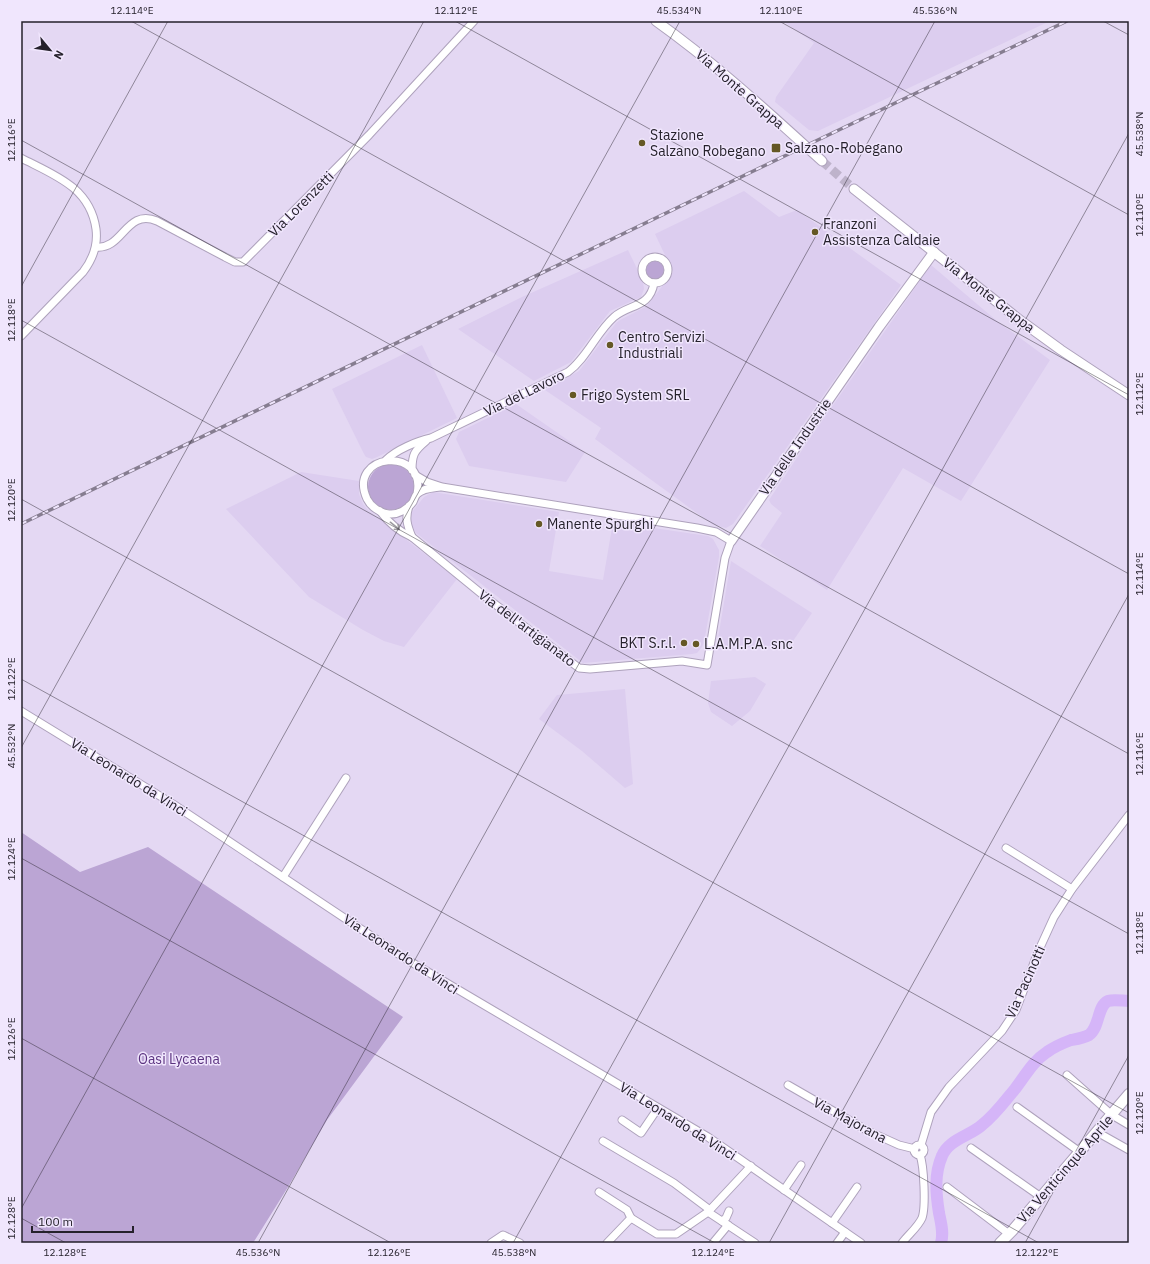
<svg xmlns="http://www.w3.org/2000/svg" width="1150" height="1264" viewBox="0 0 1150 1264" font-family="'IBM Plex Sans',sans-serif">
<rect width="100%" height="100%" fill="#e4d8f3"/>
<g fill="#dccdef">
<path d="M783 21H1050L818 131 809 130 775 102 776 97 814 43Z"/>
<path d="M744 191 779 217 797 210 901 285 733 524 726 528 718 526 712 524 595 439 601 428 545 390 579 371 616 323 620 320 647 306 673 272 655 234Z"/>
<path d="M628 250 643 281 644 289 641 297 610 311 571 362 534 381 458 329 522 297Z"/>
<path d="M931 265 997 321 1050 360 961 501 903 468 827 590 760 546 782 513 771 504 769 500 808 441Z"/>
<path d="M422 345 457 418 375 458 372 459 366 457 364 454 332 389Z"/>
<path d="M516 404 585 452 566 482 469 466 456 439 459 432Z"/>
<path d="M301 472 359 481V494L363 504 368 510 457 579 404 647 384 641 363 630 309 597 226 509Z"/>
<path d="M433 492 559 512 549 571 603 580 613 522 708 536 713 539 719 550V557L704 643 702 647 697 653 692 654 583 663 416 533 411 524 412 512 424 497Z"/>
<path d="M731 561 812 613 791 644 716 650Z"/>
<path d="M755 677 766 684 750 711 732 726 711 712 708 703 711 681Z"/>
<path d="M625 689 633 784 625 788 582 751 539 719 557 695Z"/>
</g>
<g fill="#bba5d4">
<circle cx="655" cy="270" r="9"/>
<circle cx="391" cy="487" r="23"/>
<path d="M21 832 80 872 148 847 403 1017 327 1120 288 1187 253 1243H21Z"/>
</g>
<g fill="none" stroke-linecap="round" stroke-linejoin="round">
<path stroke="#d5b5f8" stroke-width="12" d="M941 1243C944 1233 941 1223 939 1213 936 1194 934 1174 942 1156 949 1139 970 1136 982 1125 995 1115 1005 1101 1015 1089 1025 1076 1033 1061 1047 1052 1054 1047 1063 1043 1071 1040 1077 1039 1084 1038 1089 1035 1100 1027 1097 1006 1108 1001 1114 999 1123 1001 1129 1001"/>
<path stroke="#beb3cb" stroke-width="9" stroke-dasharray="9 4.5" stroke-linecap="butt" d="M822 161 854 189"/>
<defs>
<g id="minor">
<path d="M21 158C54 175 90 187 96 229 98 245 93 259 83 272L21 336"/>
<path d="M96 247C123 250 126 208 157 221L225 257 235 262H243L369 135 474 21"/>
<circle cx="655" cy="270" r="13"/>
<path d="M386 460C396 450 417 441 431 438L568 372C587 358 596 333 614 317 629 304 650 308 654 283"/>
<path d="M412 470C412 455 414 451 426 441"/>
<path d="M417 494C427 445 346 453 367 499 371 507 380 513 389 514 398 515 408 509 413 502 414 500 415 496 417 494 423 488 433 488 440 487"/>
<path d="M409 506C405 518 407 525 412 537"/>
<path d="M380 511C388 522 400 532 412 537L483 595 579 668 590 669 682 661 707 665 725 558 731 541 716 532 697 528 442 487 427 482 415 475"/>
<path d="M21 711 173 804 406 959 708 1137 861 1243"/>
<path d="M1006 848 1072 889"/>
<path d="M283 877 346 778"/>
<path d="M1067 1075 1112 1115 1129 1125"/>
<path d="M788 1085 868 1131 899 1145 915 1149"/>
<path d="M1017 1107 1080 1152"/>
<path d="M622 1120 641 1133 658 1108"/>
<path d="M1097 1132 1129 1150"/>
<path d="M603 1141 674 1183 710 1210"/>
<path d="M921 1145 931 1112 949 1087 1002 1031 1016 1010 1038 952 1054 917 1072 889 1129 815"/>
<circle cx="919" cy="1150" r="5"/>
<path d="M971 1148 1041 1197"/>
<path d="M947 1187 1009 1234"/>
<path d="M784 1190 801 1165"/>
<path d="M599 1192 627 1210 631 1218"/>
<path d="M708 1212 755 1243"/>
<path d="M722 1221 726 1218 729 1211"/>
<path d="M832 1223 857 1187"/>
<path d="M491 1243 503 1235 520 1243"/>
<path d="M607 1243 631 1218 657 1234H676L708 1212 751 1166"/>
<path d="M713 1243 728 1225"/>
<path d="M837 1243 845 1232"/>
<path d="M902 1243C908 1235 918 1227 922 1218 926 1207 924 1166 920 1155"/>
</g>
<g id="tertiary">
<path d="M656 21C715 63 768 112 822 161"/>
<path d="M854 189 1021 321 1061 350 1129 395"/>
<path d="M731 541 879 327 934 252"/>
</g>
<path id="secondary" d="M1000 1243 1012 1231 1129 1094"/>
</defs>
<use href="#minor" stroke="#aea2bc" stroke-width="9"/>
<use href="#tertiary" stroke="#aea2bc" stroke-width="11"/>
<use href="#secondary" stroke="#aea2bc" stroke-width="12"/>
<use href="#minor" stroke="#fff" stroke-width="7"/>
<use href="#tertiary" stroke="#fff" stroke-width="9"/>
<use href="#secondary" stroke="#fff" stroke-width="10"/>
<defs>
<path id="rail" d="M21 524 799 149 1067 21"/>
</defs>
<use href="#rail" stroke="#867d90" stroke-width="3.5"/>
<use href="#rail" stroke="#f0e6fd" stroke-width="2" stroke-dasharray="6" stroke-linecap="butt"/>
</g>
<defs><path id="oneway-shaft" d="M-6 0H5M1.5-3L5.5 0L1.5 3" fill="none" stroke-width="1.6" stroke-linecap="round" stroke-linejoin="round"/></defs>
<use stroke="#9d9ba0" href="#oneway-shaft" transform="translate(395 526) rotate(39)"/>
<path fill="none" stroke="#25212b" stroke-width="1" stroke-opacity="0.45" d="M131 21 1129 574M455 21 1129 395M779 21 1129 215M1103 21 1129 35M21 140 1129 754M21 287 168 21M21 320 1129 934M21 499 1129 1113M21 679 1039 1243M21 748 424 21M21 858 715 1243M21 1038 391 1243M21 1209 680 21M21 1218 66 1243M258 1243 935 21M513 1243 1129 133M769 1243 1129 594M1025 1243 1129 1055"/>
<g fill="#655825" stroke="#f0e6fd" stroke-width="1.5">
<circle cx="642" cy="143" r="4"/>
<rect x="771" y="143" width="10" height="10" rx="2"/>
<circle cx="815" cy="232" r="4"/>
<circle cx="610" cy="345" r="4"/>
<circle cx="573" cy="395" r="4"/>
<circle cx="539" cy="524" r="4"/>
<circle cx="684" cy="643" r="4"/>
<circle cx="696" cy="644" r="4"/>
</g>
<g text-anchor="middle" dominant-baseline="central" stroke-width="3" stroke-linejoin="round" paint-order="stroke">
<g font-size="14" fill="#25212b" stroke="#f0e6fd">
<text transform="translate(740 89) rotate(41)">Via Monte Grappa</text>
<text transform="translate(301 204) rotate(-45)">Via Lorenzetti</text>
<text transform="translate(989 295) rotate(38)">Via Monte Grappa</text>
<text transform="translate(524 393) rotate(-26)">Via del Lavoro</text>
<text transform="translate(795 447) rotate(-55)">Via delle Industrie</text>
<text transform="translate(527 628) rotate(37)">Via dell'artigianato</text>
<text transform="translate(129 777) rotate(32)">Via Leonardo da Vinci</text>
<text transform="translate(401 954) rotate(33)">Via Leonardo da Vinci</text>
<text transform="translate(1025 982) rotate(-66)">Via Pacinotti</text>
<text transform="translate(850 1120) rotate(28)">Via Majorana</text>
<text transform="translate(678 1121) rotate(32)">Via Leonardo da Vinci</text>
<text transform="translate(1065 1169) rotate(-49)">Via Venticinque Aprile</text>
</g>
<g font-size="14" fill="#25212b" stroke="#f0e6fd" text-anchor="start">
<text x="650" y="135">Stazione<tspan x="650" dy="16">Salzano Robegano</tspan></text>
<text x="785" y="148">Salzano-Robegano</text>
<text x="823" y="224">Franzoni<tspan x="823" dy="16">Assistenza Caldaie</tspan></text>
<text x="618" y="337">Centro Servizi<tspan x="618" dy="16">Industriali</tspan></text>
<text x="581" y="395">Frigo System SRL</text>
<text x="547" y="524">Manente Spurghi</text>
<text x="676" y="643" text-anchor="end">BKT S.r.l.</text>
<text x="704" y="644">L.A.M.P.A. snc</text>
</g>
<g font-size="14" fill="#5a327f" stroke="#f0e6fd">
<text x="179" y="1059">Oasi Lycaena</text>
</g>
</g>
<rect width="1150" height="1264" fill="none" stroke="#f0e6fd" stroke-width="44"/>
<g transform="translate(50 50) rotate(119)" stroke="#f0e6fd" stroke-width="3" paint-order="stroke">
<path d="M0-3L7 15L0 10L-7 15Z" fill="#25212b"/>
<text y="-6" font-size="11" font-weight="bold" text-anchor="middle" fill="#25212b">N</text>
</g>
<path d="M32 1226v6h101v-6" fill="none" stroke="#25212b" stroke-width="2"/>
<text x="38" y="1226" font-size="12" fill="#25212b" stroke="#f0e6fd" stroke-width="3" paint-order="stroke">100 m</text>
<rect x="22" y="22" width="1106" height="1220" fill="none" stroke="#25212b" stroke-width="1.5"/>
<g font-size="10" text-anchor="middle" fill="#25212b">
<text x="132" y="14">12.114°E</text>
<text x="456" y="14">12.112°E</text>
<text x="679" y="14">45.534°N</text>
<text x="781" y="14">12.110°E</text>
<text x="935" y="14">45.536°N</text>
<text transform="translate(1139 134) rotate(-90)" y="4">45.538°N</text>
<text transform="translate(11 140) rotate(-90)" y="4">12.116°E</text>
<text transform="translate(1139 215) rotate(-90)" y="4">12.110°E</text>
<text transform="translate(11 320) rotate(-90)" y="4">12.118°E</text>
<text transform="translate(1139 394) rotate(-90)" y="4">12.112°E</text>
<text transform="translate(11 500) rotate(-90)" y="4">12.120°E</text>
<text transform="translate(1139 574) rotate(-90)" y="4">12.114°E</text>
<text transform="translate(11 679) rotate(-90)" y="4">12.122°E</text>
<text transform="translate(11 746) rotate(-90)" y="4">45.532°N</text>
<text transform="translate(1139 754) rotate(-90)" y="4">12.116°E</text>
<text transform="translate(11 859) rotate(-90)" y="4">12.124°E</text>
<text transform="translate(1139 933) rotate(-90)" y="4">12.118°E</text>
<text transform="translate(11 1039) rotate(-90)" y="4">12.126°E</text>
<text transform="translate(1139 1113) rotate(-90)" y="4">12.120°E</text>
<text transform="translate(11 1218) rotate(-90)" y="4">12.128°E</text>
<text x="65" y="1256">12.128°E</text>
<text x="258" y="1256">45.536°N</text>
<text x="389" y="1256">12.126°E</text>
<text x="514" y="1256">45.538°N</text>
<text x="713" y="1256">12.124°E</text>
<text x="1037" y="1256">12.122°E</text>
</g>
</svg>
